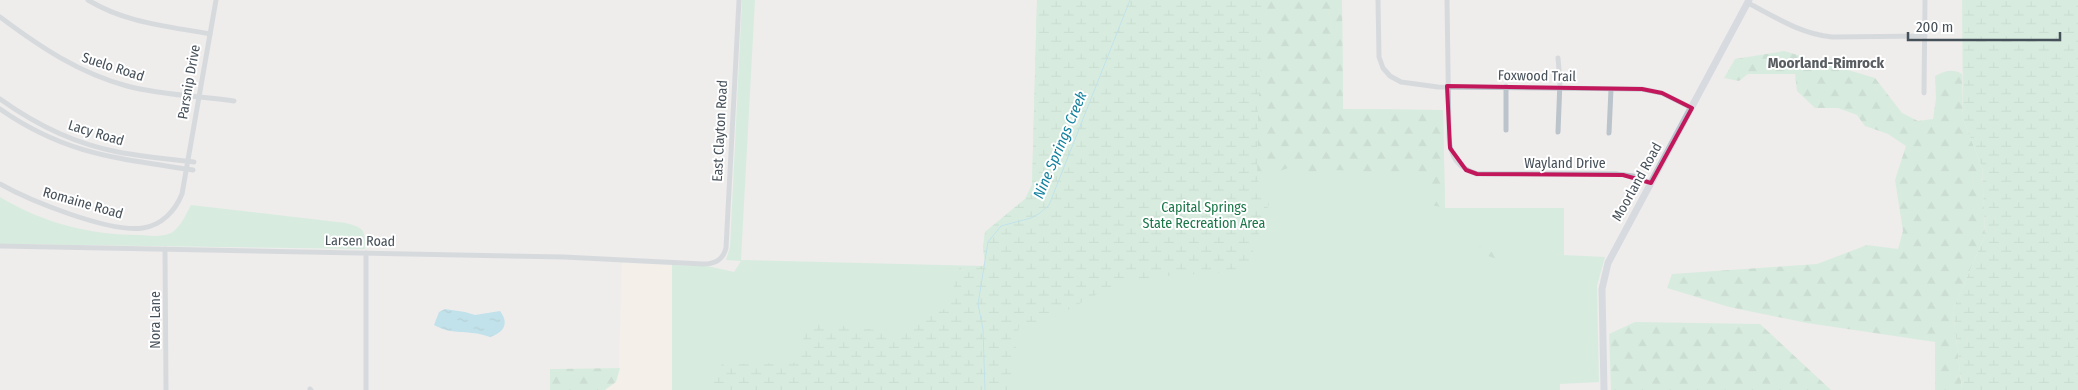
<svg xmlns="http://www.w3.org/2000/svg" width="2078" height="390" viewBox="0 0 2078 390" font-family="'Fira Sans Condensed',sans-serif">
<defs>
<pattern id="forest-firs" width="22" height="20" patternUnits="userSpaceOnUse" patternTransform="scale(1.25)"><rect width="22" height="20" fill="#bbecce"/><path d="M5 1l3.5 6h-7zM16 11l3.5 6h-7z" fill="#a2ccb3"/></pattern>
<pattern id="wetland-marsh" width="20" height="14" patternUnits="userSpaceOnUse" patternTransform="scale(1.25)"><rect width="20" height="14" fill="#bbecce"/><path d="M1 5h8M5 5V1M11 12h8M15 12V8" fill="none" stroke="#a2ccb3"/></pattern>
<pattern id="water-ripples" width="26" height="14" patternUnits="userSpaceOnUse" patternTransform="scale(1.25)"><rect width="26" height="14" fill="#8ad4e7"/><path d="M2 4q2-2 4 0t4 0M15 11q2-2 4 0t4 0" fill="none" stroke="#73aebe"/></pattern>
</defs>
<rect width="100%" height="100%" fill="#efecec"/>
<path fill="#faf4e5" d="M622 263 672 265V390H550V369L619 368Z"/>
<g fill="#bbecce">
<path d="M742 0H755L741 260 983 266 985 262 983 248 985 232 1025 199 1032 185 1037 0H1342L1343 109 1443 110 1445 208H1564V255L1605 257 1597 286 1599 382 1560 384V390H672V265L707 266 734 272 741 261 726 260 730 247Z"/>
<path d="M0 197C43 223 90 235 140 235 150 236 162 237 171 233 181 227 186 214 191 205L346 223C365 228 365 230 365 249L0 244Z"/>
</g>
<g fill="url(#forest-firs)">
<path d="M1265 0H1342L1343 109 1443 110 1445 208 1431 205 1418 177C1402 174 1378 169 1363 176 1348 168 1327 169 1312 176L1294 166 1257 179 1258 109Z"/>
<path d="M1784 51 1875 78 1902 113 1918 121 1933 119 1936 98 1935 76C1944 71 1953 68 1962 74L1963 119 1982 167 1985 235 1953 310 1962 390H1935V342L1807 323 1729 307 1667 288 1672 274 1817 264 1867 245 1898 249 1903 231 1895 180 1906 146 1888 134 1865 126 1857 115 1838 108H1815L1797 91 1795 74H1748L1739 81 1724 78 1735 59Z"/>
<path d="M1491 244 1508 251 1512 257C1498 261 1486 258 1476 247Z"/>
<path d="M1635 322 1760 324 1831 390H1611L1609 334Z"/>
<path d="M620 368 616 382 605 390H550V369Z"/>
</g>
<g fill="url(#wetland-marsh)">
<path d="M1037 0H1265L1258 109 1257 178 1269 204 1248 267 1242 272 1177 275 1120 282 1053 318 1019 326 1009 390H709V383L722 364 794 363 808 326 817 323 903 333 915 321 947 308 960 266H983L985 262 983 248 985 232 1025 199 1032 185Z"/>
<path d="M1962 0H2078V390H1962L1953 310 1985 235 1982 167 1963 119Z"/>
</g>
<path fill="url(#water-ripples)" d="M445 309 465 312 475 315 500 311C510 324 503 333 490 337 469 329 453 336 434 325L439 312Z"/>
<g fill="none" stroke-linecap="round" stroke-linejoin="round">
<path stroke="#8ad4e7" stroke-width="1" d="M985 390 983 329 978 304 988 242 1001 226 1031 218 1040 213 1049 205 1130 0"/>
<g stroke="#bbc4cb" stroke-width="5">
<path d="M88 0C126 23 167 26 210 34"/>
<path d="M1378 0 1379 57 1383 68 1390 76 1401 82 1438 87 1642 89 1662 93 1692 108"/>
<path d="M1447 0 1449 137C1450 157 1458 168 1477 174H1616L1633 176 1651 183"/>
<path d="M1748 3C1775 17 1801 34 1832 37L1925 36"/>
<path d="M0 17C40 47 79 73 127 86 161 95 199 96 234 101"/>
<path d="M1506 86V130"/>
<path d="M1924 93 1925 0"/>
<path d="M0 99C35 124 75 144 118 152 143 157 169 159 194 162"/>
<path d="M0 109C66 155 117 158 193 170"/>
<path d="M1558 132 1560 81 1558 58"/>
<path d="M1609 133 1611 89"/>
<path d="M0 184C30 201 110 233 143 228 162 225 175 211 182 194L216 0"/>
<path d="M0 246 564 257 703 264C715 264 723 260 726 248L739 0"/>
<path d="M165 249 166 390"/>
<path d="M366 253V390"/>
<path d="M310 389 311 390"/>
</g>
<path stroke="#bac5d0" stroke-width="7" d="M1604 390 1602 289 1608 263 1749 0"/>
</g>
<path d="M0 0H2078V390H0ZM1447 86 1642 89 1662 93 1692 108 1651 183 1623 175 1477 174 1466 170 1450 148Z" fill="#efecec" fill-opacity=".55" fill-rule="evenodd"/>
<path fill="none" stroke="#c2185b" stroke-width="4" stroke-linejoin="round" d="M1447 86 1642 89 1662 93 1692 108 1651 183 1623 175 1477 174 1466 170 1450 148Z"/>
<g text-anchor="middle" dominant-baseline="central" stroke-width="4" stroke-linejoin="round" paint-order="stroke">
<g font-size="14" fill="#465059" stroke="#fff">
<text transform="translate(113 67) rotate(18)">Suelo Road</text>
<text transform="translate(1537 76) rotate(1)">Foxwood Trail</text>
<text transform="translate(189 82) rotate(-80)">Parsnip Drive</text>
<text transform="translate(720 131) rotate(-87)">East Clayton Road</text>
<text transform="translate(96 133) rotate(17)">Lacy Road</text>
<text x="1565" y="163">Wayland Drive</text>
<text transform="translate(1637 182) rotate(-61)">Moorland Road</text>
<text transform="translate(83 203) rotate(16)">Romaine Road</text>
<text transform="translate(360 241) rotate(1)">Larsen Road</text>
<text transform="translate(155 320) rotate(-90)">Nora Lane</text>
</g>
<g font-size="14" fill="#1a7648" stroke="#fff">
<text x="1204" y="207">Capital Springs<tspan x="1204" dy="16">State Recreation Area</tspan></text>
</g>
<g font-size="15" font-weight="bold" fill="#595d61" stroke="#fff">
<text x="1826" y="63">Moorland-Rimrock</text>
</g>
<g font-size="15" font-style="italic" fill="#12819f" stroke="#fff">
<text transform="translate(1060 145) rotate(-67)">Nine Springs Creek</text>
</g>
</g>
<path d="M1908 32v8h152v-8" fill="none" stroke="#465059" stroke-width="2.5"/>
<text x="1916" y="32" font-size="15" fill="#465059" stroke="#ffffff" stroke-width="4" paint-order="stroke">200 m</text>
</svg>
